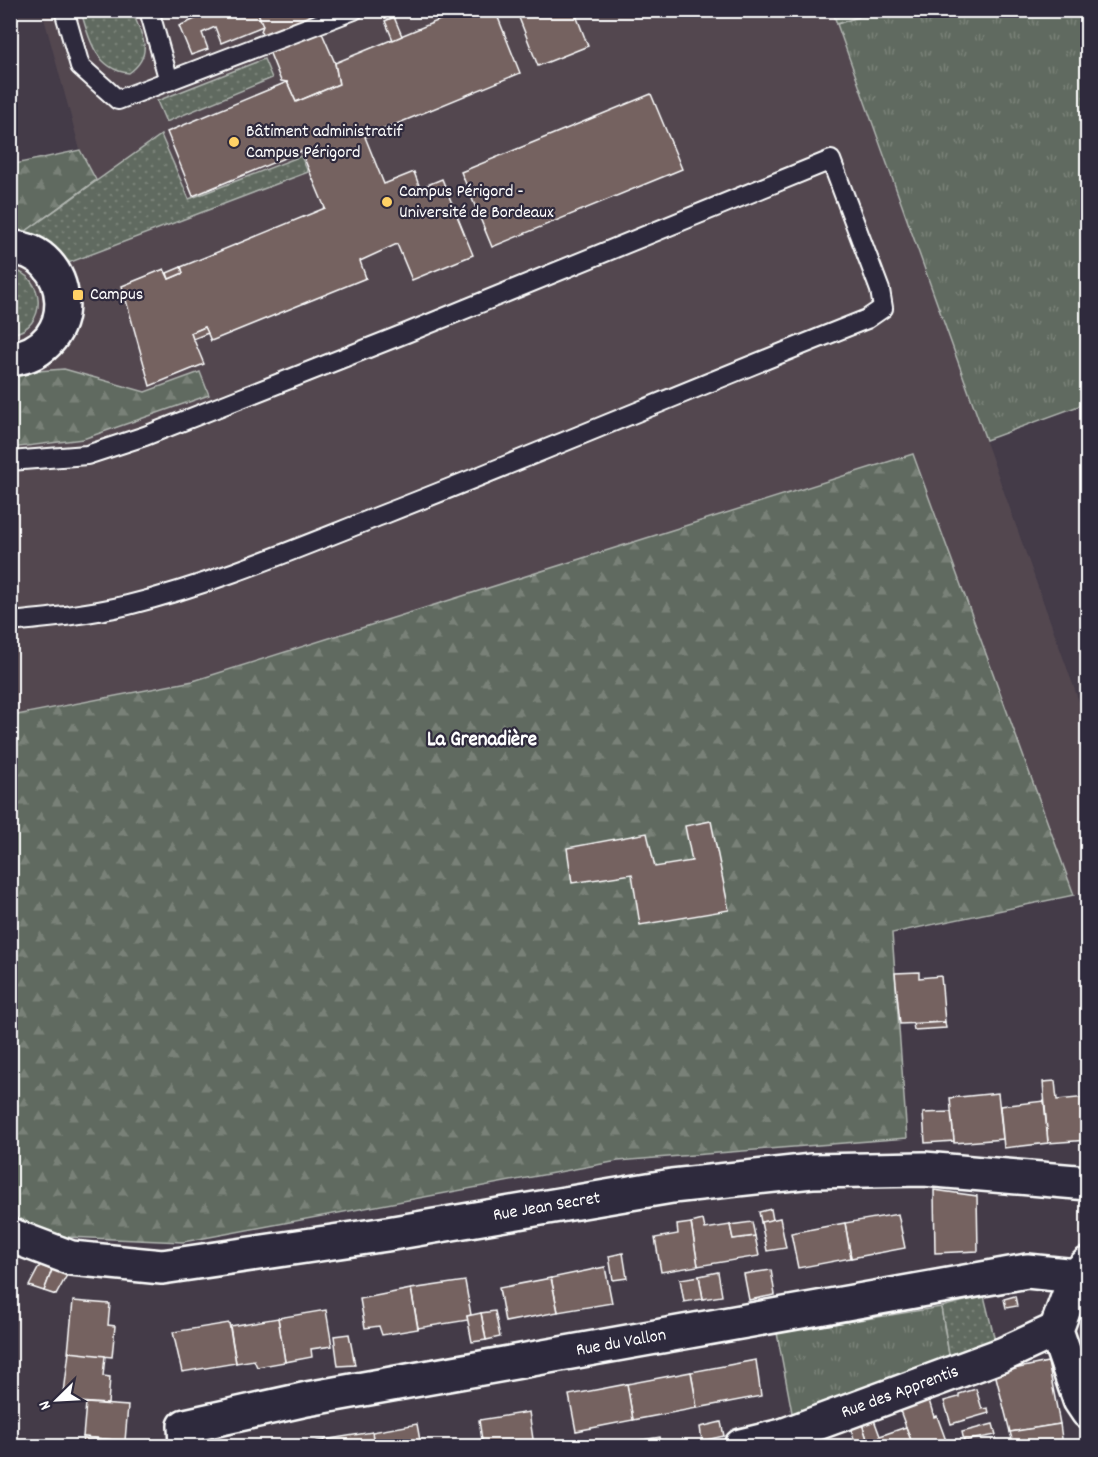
<svg xmlns="http://www.w3.org/2000/svg" width="1098" height="1457" viewBox="0 0 1098 1457" font-family="Dekko,sans-serif">
<defs>
<pattern id="grass-tufts" width="24" height="20" patternUnits="userSpaceOnUse" patternTransform="scale(1.5)"><rect width="24" height="20" fill="#616b60"/><path d="M3 7l-1-3M5 7V3M7 7l1-3M15 17l-1-3M17 17v-4M19 17l1-3" fill="none" stroke="#798178"/></pattern>
<pattern id="forest-firs" width="22" height="20" patternUnits="userSpaceOnUse" patternTransform="scale(1.5)"><rect width="22" height="20" fill="#616b60"/><path d="M5 1l3.5 6h-7zM16 11l3.5 6h-7z" fill="#798178"/></pattern>
<pattern id="park-dots" width="8" height="8" patternUnits="userSpaceOnUse" patternTransform="scale(1.5)"><rect width="8" height="8" fill="#616b60"/><path d="M2 2h.1M6 6h.1" fill="none" stroke="#798178" stroke-width="1.8" stroke-linecap="round"/></pattern>
<pattern id="garden-furrows" width="10" height="10" patternUnits="userSpaceOnUse" patternTransform="scale(1.5)"><rect width="10" height="10" fill="#616b60"/><path d="M-1 1l2-2M0 10L10 0M9 11l2-2" fill="none" stroke="#798178"/></pattern>
</defs>
<rect width="100%" height="100%" fill="#443b48"/>
<filter id="ink" filterUnits="userSpaceOnUse"><feTurbulence type="fractalNoise" baseFrequency=".0167" numOctaves="2"/><feDisplacementMap in="SourceGraphic" scale="12" xChannelSelector="R" yChannelSelector="G"/><feConvolveMatrix kernelMatrix="1 2 1 2 8 2 1 2 1" color-interpolation-filters="sRGB"/></filter>
<g filter="url(#ink)">
<path fill="#524750" d="M42 11H832L1087 724V893L1074 895 913 454 193 681 11 716 10 165 80 150Z"/>
<g fill="url(#grass-tufts)" stroke="#b0b5b0" stroke-width="1.5">
<path d="M876 10 1087 11V403L986 440 837 24Z"/>
<path d="M941 1307 950 1360 793 1418 777 1333Z"/>
</g>
<g fill="url(#forest-firs)" stroke="#b0b5b0" stroke-width="1.5">
<path d="M80 150 96 180 22 234 11 233 10 165Z"/>
<path d="M64 369 145 392 200 372 209 395 83 439 11 448V373Z"/>
<path d="M913 454 1074 895 892 933 907 1138 618 1161 183 1242 67 1237 11 1220V716L193 681Z"/>
</g>
<g fill="url(#park-dots)" stroke="#b0b5b0" stroke-width="1.5">
<path d="M81 11H132C142 35 155 54 129 73 96 70 88 37 81 11Z"/>
<path d="M264 59 272 78 166 122 157 101Z"/>
<path d="M161 135 189 199 301 156 308 172 63 265 22 234Z"/>
<path d="M10 269C47 275 48 329 11 334Z"/>
<path d="M984 1296 996 1345 950 1360 941 1307Z"/>
</g>
<path fill="url(#garden-furrows)" stroke="#b0b5b0" stroke-width="1.5" d="M832 10H876V11L837 24Z"/>
<g fill="#746261" stroke="#fff" stroke-width="1.5">
<path d="M208 10H257L263 26 221 43 215 27 202 33 208 49 191 55 179 26 209 13Z"/>
<path d="M257 10H312L335 63 339 84 296 102 287 82 281 81 261 31 263 26Z"/>
<path d="M464 10H495L520 73 365 137 384 184 414 172 420 188 442 179 473 255 412 280 397 244 360 261 366 278 211 341 205 327 191 333 204 364 150 386 122 286 164 269 169 279 183 273 181 267 325 208 301 151 193 196 167 132 287 82 296 102 339 84 335 63Z"/>
<path d="M516 10H574L588 46 538 66Z"/>
<path d="M394 17 402 36 393 40 385 21Z"/>
<path d="M651 94 682 169 492 247 461 172Z"/>
<path d="M181 267 183 273 169 279 167 273Z"/>
<path d="M205 327 208 333 193 339 191 333Z"/>
<path d="M711 821 729 910 640 925 632 874 572 883 567 848 647 833 655 867 692 861 685 826Z"/>
<path d="M919 972V978L941 976 945 1022 900 1024 895 973Z"/>
<path d="M945 1022 946 1028 914 1030 913 1024Z"/>
<path d="M1055 1081 1057 1100 1088 1097V1140L1048 1143 1043 1082Z"/>
<path d="M998 1093 1003 1139 954 1143 950 1098Z"/>
<path d="M1044 1101 1048 1143 1004 1148 1000 1106Z"/>
<path d="M951 1112 954 1141 925 1143 923 1113Z"/>
<path d="M934 1190 977 1196 978 1251 935 1253Z"/>
<path d="M771 1209 773 1220 761 1222 759 1212Z"/>
<path d="M898 1214 905 1248 851 1258 845 1223Z"/>
<path d="M780 1218 786 1248 767 1251 761 1222Z"/>
<path d="M703 1220 705 1229 730 1225 733 1239 755 1236 759 1256 698 1266 691 1223Z"/>
<path d="M752 1222 755 1236 733 1239 730 1225Z"/>
<path d="M691 1223 698 1266 661 1272 655 1238 678 1234 677 1225Z"/>
<path d="M845 1223 851 1258 798 1268 791 1233Z"/>
<path d="M623 1253 627 1278 613 1280 609 1256Z"/>
<path d="M40 1265 52 1270 44 1291 29 1286Z"/>
<path d="M605 1267 612 1303 558 1312 551 1278Z"/>
<path d="M52 1270 67 1275 56 1295 44 1291Z"/>
<path d="M771 1270 775 1295 749 1300 744 1274Z"/>
<path d="M718 1272 722 1296 703 1299 699 1276Z"/>
<path d="M699 1276 703 1299 684 1302 680 1279Z"/>
<path d="M551 1278 558 1312 505 1322 499 1288Z"/>
<path d="M465 1281 471 1315 467 1316 468 1320 418 1328 411 1289Z"/>
<path d="M411 1289 418 1329 382 1335 379 1326 365 1328 360 1299Z"/>
<path d="M1015 1296 1017 1306 1006 1308 1004 1299Z"/>
<path d="M73 1301 110 1304 108 1325 115 1326 112 1357 68 1353Z"/>
<path d="M326 1310 332 1346 311 1349 312 1357 285 1362 278 1318Z"/>
<path d="M495 1311 500 1337 486 1340 481 1313Z"/>
<path d="M481 1313 486 1340 472 1342 467 1316Z"/>
<path d="M278 1318 285 1362 257 1367 254 1360 236 1363 230 1326Z"/>
<path d="M229 1323 236 1363 182 1372 173 1332Z"/>
<path d="M349 1334 355 1365 338 1366 334 1336Z"/>
<path d="M69 1352 105 1356 103 1376 110 1377 108 1404 63 1401Z"/>
<path d="M756 1360 761 1396 697 1408 691 1372Z"/>
<path d="M1048 1362 1060 1424 1010 1432 995 1373Z"/>
<path d="M691 1372 697 1408 633 1420 627 1384Z"/>
<path d="M627 1384 633 1420 576 1431 569 1395Z"/>
<path d="M976 1389 982 1409 988 1408 989 1413 951 1424 944 1401 959 1397V1394Z"/>
<path d="M928 1397 934 1417 937 1416 948 1446H913L899 1408Z"/>
<path d="M86 1403 128 1406 125 1441 83 1437Z"/>
<path d="M529 1412 534 1446H464V1444L482 1440 479 1420Z"/>
<path d="M873 1417 880 1436 906 1427 913 1446H876L874 1440 868 1442 861 1421Z"/>
<path d="M861 1421 868 1442 861 1444 862 1446H853L856 1445 850 1426Z"/>
<path d="M721 1422 724 1436 702 1441 700 1427Z"/>
<path d="M417 1424 421 1446H374L372 1432Z"/>
<path d="M993 1424 996 1435 964 1441 962 1432Z"/>
<path d="M1060 1424 1063 1446H1014L1010 1432Z"/>
<path d="M372 1432 374 1446H324V1440Z"/>
<path d="M83 1437 125 1441V1446H82Z"/>
<path d="M660 1437 662 1446H637L636 1441Z"/>
<path d="M324 1440V1446H288L310 1443Z"/>
</g>
<g fill="none" stroke-linecap="round" stroke-linejoin="round">
<defs>
<g id="lane">
<path d="M64 10 80 66 118 100 354 10"/>
<path d="M149 10 169 81"/>
<path d="M10 461 87 455 145 436 409 332 831 160 880 290 883 308 867 319C707 382 548 450 387 513 302 546 217 583 128 605 90 614 49 618 10 622"/>
</g>
<g id="street">
<path d="M10 248C73 248 85 350 10 359"/>
<path id="s1" d="M10 1235 71 1258 162 1267 387 1234 672 1186 812 1171 924 1169 1088 1183"/>
<path d="M1088 1264 1076 1276 1056 1330 1080 1400 1088 1412"/>
<path id="s2" d="M186 1446 185 1426 307 1399 1027 1271 1076 1276"/>
<path id="s3" d="M741 1446 782 1436 1004 1354 1056 1330"/>
</g>
</defs>
<use href="#lane" stroke="#fff" stroke-width="22"/>
<use href="#street" stroke="#fff" stroke-width="38"/>
<use href="#lane" stroke="#2f2a3d" stroke-width="18"/>
<use href="#street" stroke="#2f2a3d" stroke-width="33"/>
</g>
</g>
<g fill="#ffd166" stroke="#2f2a3d" stroke-width="2">
<circle cx="234" cy="142" r="6"/>
<circle cx="387" cy="202" r="6"/>
<rect x="72" y="289" width="12" height="12" rx="3"/>
</g>
<g text-anchor="middle" dominant-baseline="central" stroke-width="4.5" stroke-linejoin="round" paint-order="stroke">
<g font-size="18" fill="#fff" stroke="#2f2a3d" text-anchor="start">
<text x="246" y="132">Bâtiment administratif<tspan x="246" dy="21">Campus Périgord</tspan></text>
<text x="399" y="192">Campus Périgord -<tspan x="399" dy="21">Université de Bordeaux</tspan></text>
<text x="90" y="295">Campus</text>
</g>
<g font-size="18" fill="#fff" stroke="#2f2a3d">
<text stroke="none"><textPath href="#s1" startOffset="546">Rue Jean Secret</textPath></text>
<text stroke="none"><textPath href="#s2" startOffset="464">Rue du Vallon</textPath></text>
<text stroke="none"><textPath href="#s3" startOffset="168">Rue des Apprentis</textPath></text>
</g>
<g font-size="21" font-weight="bold" fill="#fff" stroke="#2f2a3d">
<text x="482" y="741">La Grenadière</text>
</g>
</g>
<rect width="1098" height="1457" fill="none" stroke="#2f2a3d" stroke-width="36"/>
<rect x="18" y="18" width="1062" height="1421" fill="none" stroke="#fff" stroke-width="2" filter="url(#ink)"/>
<g transform="translate(57 1400) rotate(246)" stroke="#2f2a3d" stroke-width="4.5" paint-order="stroke">
<path d="M0-4.5L10 22L0 15L-10 22Z" fill="#ffffff"/>
<text y="-9" font-size="16" font-weight="bold" text-anchor="middle" fill="#ffffff">N</text>
</g>
</svg>
